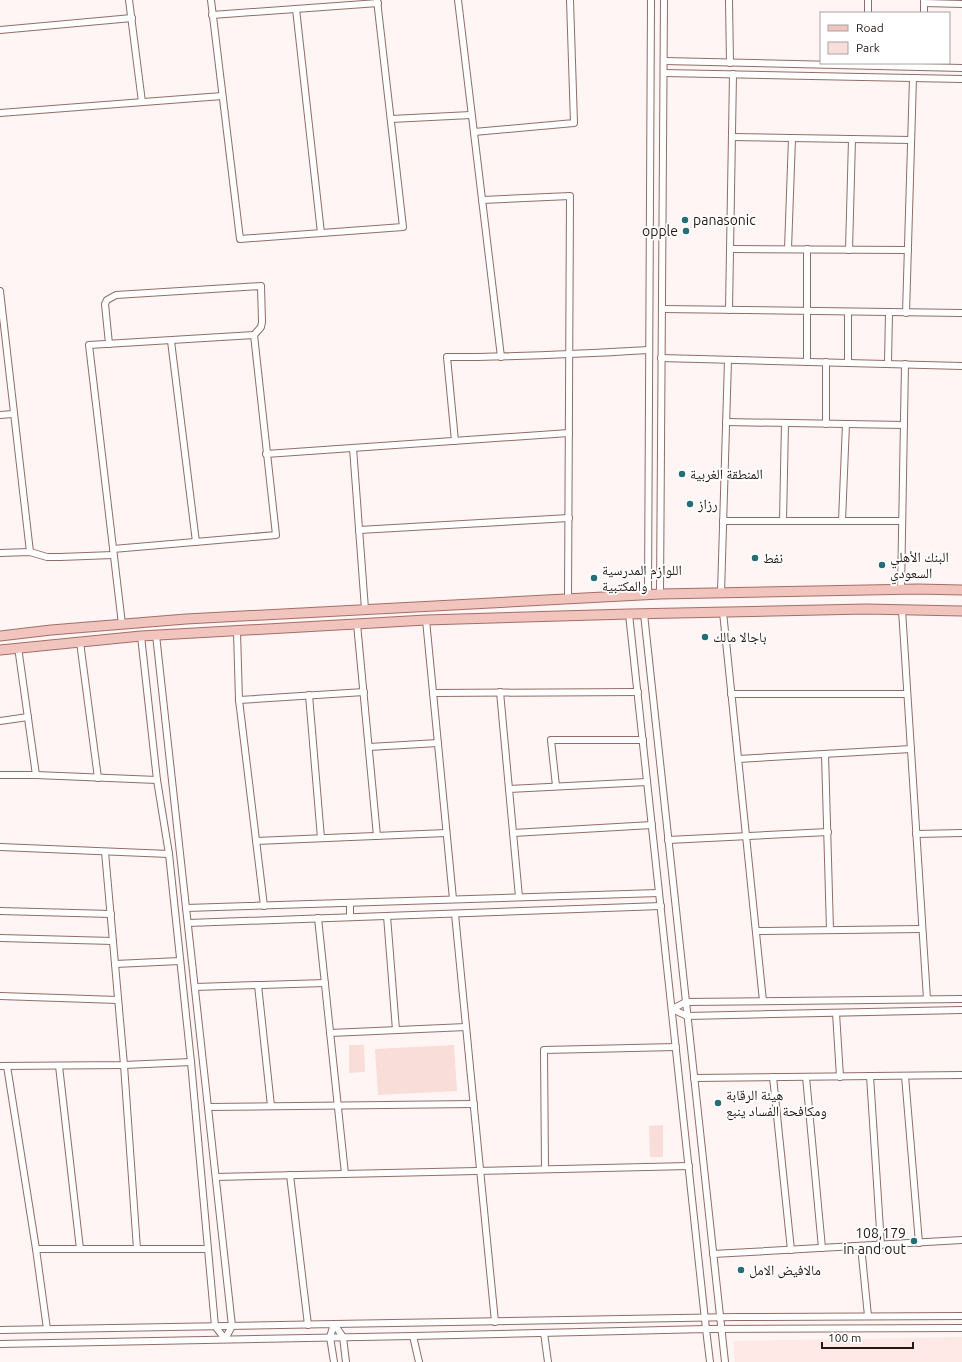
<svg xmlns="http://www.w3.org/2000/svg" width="962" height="1362" viewBox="0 0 962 1362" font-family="Ubuntu,'Noto Naskh Arabic',sans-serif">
<rect width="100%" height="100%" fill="#fef5f4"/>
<path fill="#fee9e6" d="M962 1337V1362H735L733 1341Z"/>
<g fill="#f9ddd8">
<path d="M349 1045H364L365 1072 349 1073Z"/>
<path d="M454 1045 457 1091 378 1095 375 1049Z"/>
<path d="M663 1125V1157H650L649 1126Z"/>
</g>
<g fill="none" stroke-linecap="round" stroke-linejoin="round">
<defs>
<g id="minor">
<path d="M129 0 142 102"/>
<path d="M211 0 240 239 403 227 377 0"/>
<path d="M458 0 501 357"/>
<path d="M729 0 730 63"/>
<path d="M924 3 962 4"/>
<path d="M296 9 321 233"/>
<path d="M868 13V0"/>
<path d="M924 13V0"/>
<path d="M212 15 378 3"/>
<path d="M0 30 132 18"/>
<path d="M664 61 962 68"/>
<path d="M664 73 962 79"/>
<path d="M0 113 222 96"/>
<path d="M391 119 471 115"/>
<path d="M474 132 574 123 570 0"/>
<path d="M732 137 911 140"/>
<path d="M482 200 570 196 568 600"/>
<path d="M730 249 908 250"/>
<path d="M788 249 792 138"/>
<path d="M807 249V362"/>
<path d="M849 250 852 139"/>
<path d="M0 291 30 552"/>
<path d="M662 309 962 313"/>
<path d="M729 310 733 74"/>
<path d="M848 312V363"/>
<path d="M906 313 913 78"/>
<path d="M171 341 196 542"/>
<path d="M109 344 105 304 107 300 116 295 261 286 262 322 261 327 254 335"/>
<path d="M661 358 962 366"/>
<path d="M826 362V424"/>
<path d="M888 364 889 312"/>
<path d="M0 415 13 414"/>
<path d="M726 422 904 425"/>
<path d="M455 441 447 357C515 357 582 354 649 350"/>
<path d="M353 448 365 609"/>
<path d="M266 454 569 433"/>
<path d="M723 521H902"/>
<path d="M783 521 785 423"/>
<path d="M842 521 846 424"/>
<path d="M359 530 569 518"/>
<path d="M113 549 276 535 254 335 89 345 122 624"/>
<path d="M0 553 30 552 47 557H60L113 555"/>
<path d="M901 590 905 364"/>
<path d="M721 593 728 360"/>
<path d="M660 594 664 0"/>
<path d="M648 595 651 0"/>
<path d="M902 610 927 999"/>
<path d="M723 612 763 1001"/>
<path d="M629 614 706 1329 962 1328"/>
<path d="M644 614 725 1362"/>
<path d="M426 620 453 899"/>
<path d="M357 624 377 836"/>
<path d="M237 632 239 700 264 906"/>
<path d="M141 636 157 780 169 854 191 1062 215 1326 225 1339 232 1326 156 635"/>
<path d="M80 642 98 778"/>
<path d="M18 647 36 775"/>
<path d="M500 692 519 897"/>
<path d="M433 693 638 692"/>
<path d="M731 694H907"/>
<path d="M309 695 321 838"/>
<path d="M239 700 364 692"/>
<path d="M0 721 28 717"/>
<path d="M369 747 438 743"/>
<path d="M825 754 830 930"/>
<path d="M738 759 911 749"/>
<path d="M0 775H36L157 780"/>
<path d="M556 786 551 740H643"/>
<path d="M509 789 647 782"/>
<path d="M513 833 652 825"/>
<path d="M916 834 962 833"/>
<path d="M668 840 828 832"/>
<path d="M256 841 446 833"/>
<path d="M0 847 169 854"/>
<path d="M105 852 124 1065 137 1249"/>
<path d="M350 903V917"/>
<path d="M186 908 659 893"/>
<path d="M0 911 111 914"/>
<path d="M455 914 495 1322"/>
<path d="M387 916 396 1030"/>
<path d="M318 918 345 1174"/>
<path d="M188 923 661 906"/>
<path d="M756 931 922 929"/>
<path d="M0 938 113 941"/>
<path d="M115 964 180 961"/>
<path d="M258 985 271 1106"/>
<path d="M195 987 325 983"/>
<path d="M0 996 118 1000"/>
<path d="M672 1009 687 1016 962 1010"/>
<path d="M672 1009 686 1002 962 999"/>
<path d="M836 1013 840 1077"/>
<path d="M330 1033 466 1027"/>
<path d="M0 1066 124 1065 191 1062"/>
<path d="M7 1066 36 1249"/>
<path d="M59 1066 80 1249"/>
<path d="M870 1076 881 1245"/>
<path d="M905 1076 919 1243"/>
<path d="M773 1077 791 1250"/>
<path d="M806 1077 822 1248"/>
<path d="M694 1078 962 1075"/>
<path d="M208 1107 474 1104"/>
<path d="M545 1169 544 1050 676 1047"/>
<path d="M290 1175 308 1325"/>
<path d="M216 1177 689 1166"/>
<path d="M861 1246 868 1316"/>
<path d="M713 1254 962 1240"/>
<path d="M47 1329 36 1249H207"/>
<path d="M0 1330 334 1324 343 1337 346 1362"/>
<path d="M544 1333 548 1362"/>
<path d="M413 1336 419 1362"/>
<path d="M0 1344 413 1336 706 1329 710 1362"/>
<path d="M334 1362 330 1337 334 1324 737 1317 962 1316"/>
</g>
<g id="primary">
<path d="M0 636 51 630 186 619 660 594 918 589 962 590"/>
<path d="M0 650 141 636 426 620 629 614 866 609 962 611"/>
</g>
</defs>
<use href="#minor" stroke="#916d68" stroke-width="8"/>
<use href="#primary" stroke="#a46e67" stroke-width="11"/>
<use href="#minor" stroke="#fff" stroke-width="6"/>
<use href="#primary" stroke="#f1c4be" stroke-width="9"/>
</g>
<g fill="#256e78" stroke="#fff" stroke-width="1.5">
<circle cx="685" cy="220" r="4"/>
<circle cx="686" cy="231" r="4"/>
<circle cx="682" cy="474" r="4"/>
<circle cx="690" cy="504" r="4"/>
<circle cx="755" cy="558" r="4"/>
<circle cx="882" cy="565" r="4"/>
<circle cx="594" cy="578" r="4"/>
<circle cx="705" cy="637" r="4"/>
<circle cx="718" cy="1103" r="4"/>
<circle cx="914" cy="1241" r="4"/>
<circle cx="741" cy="1270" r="4"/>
</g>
<g text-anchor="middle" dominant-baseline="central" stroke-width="3.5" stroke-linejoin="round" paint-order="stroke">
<g font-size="14" fill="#251715" stroke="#fff" text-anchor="start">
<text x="693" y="220">panasonic</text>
<text x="678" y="231" text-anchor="end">opple</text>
<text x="690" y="474">المنطقة الغربية</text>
<text x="698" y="504">رزاز</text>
<text x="890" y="557">البنك الأهلي<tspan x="890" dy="16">السعودي</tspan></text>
<text x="763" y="558">نفط</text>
<text x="602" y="570">اللوازم المدرسية<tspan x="602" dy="16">والمكتبية</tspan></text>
<text x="713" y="637">باجالا مالك</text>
<text x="726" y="1095">هيئة الرقابة<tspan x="726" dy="16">ومكافحة الفساد ينبع</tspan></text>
<text x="906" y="1233" text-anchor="end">108,179<tspan x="906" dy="16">in and out</tspan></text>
<text x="749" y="1270">مالافيض الامل</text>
</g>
</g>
<rect x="820" y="12" width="130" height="52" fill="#ffffff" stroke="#a8a2a1"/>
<rect x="828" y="25" width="20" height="6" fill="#f1c4be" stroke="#a8a2a1"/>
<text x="856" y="32" font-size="12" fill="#251715">Road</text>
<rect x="828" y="42" width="20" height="12" fill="#f9ddd8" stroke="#a8a2a1"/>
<text x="856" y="52" font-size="12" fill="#251715">Park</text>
<path d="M822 1342v6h91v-6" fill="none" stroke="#251715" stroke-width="2"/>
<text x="828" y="1342" font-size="12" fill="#251715" stroke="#ffffff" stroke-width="3" paint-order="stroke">100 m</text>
</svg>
